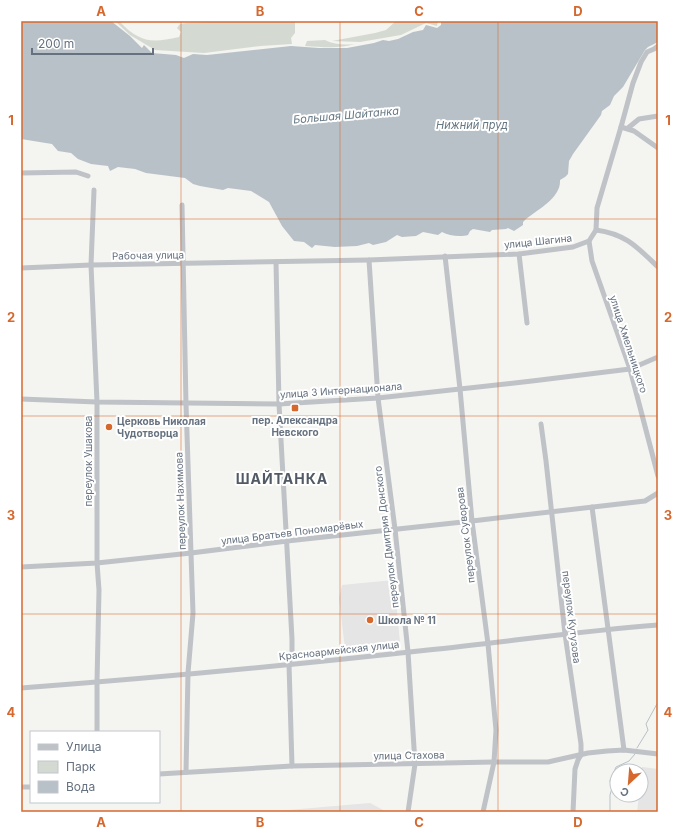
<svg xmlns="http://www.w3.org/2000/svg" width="679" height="833" viewBox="0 0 679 833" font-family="Inter,sans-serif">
<rect width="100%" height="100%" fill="#f4f4f0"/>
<g fill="#e4e5e4">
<path d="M394 580 400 643 345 649 339 598 342 585Z"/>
<path d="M642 767 658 769V812H637L639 795H641Z"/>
<path d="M370 803 387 812H266Z"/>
</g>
<g fill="#d4dad2">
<path d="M115 21H119C140 43 151 43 179 37L181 32 177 28 180 24 187 23 235 21H295V33L291 38 292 44 261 46 204 53 155 50 130 35Z"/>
<path d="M396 21H438L437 26 426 23 401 35 360 42 332 41 375 33 386 30Z"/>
<path d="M325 40C335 45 344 45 355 44 339 49 322 47 305 46L307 41Z"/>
</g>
<path fill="#b8c1c7" d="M21 21H111L130 36 142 48 144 45 152 53 176 55 184 58 193 54 207 55 291 46 319 48H347L374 43 383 40 389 41 398 39 413 32 423 30 426 25 437 28 441 25V21H658V42L648 47 645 50 623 87 614 96 610 105 602 111 601 115 573 154 569 161 568 174 565 177 560 180C561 198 538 209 526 219L523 222V225L514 231 508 228 506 229 492 230 490 232 473 229 470 231 468 235C461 237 449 236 442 232L438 235 423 232 416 236 402 237 397 235 386 242 373 245 369 243 357 246 335 247 315 245 312 248 304 242 294 241 282 226 269 202 251 191 228 188 223 190 200 186 193 184 185 178 146 173 135 169 118 167 110 171 108 166 91 164 78 159 71 153 58 151 52 144 21 139Z"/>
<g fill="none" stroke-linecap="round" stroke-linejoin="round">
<g stroke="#b8c1c7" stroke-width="1">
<path d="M637 748 648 730 646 724 658 702"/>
<path d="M610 812V795L612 788 610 781 616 767 629 761 635 754"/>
</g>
<g stroke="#bfc2c6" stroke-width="5">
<path d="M621 127 634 131 658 148"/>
<path d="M628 128 639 119 658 116"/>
<path d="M21 173 76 172 88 176"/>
<path d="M94 190 91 265 97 402V563L99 590 97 682V732"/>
<path d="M182 205 186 404 193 613 188 673 186 772"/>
<path d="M596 230C626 234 637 247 658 267"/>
<path d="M589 241 592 261 630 369 658 476"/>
<path d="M519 254 527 323"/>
<path d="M445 256 460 389 472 521 488 644 496 730 494 762 483 812"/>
<path d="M369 260 378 398 395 529 408 652 415 764 408 812"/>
<path d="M276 262 279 404 292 639V652L289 664 292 766"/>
<path d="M21 268 91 265 369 260 519 254 573 247 589 241 596 230 597 208 621 127 633 83 641 62 647 52 654 49 658 46"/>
<path d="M21 399 97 402 279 404 378 398 532 381 630 369 658 357"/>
<path d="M541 424 546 461 565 634 581 744V755L578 760 575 769 573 812"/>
<path d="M592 507 624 750"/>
<path d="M21 567 97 563 191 553 287 541 472 521 645 501 658 493"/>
<path d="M21 688C157 678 292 665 428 650 505 642 581 631 658 625"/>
<path d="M159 774 292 766 494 762H548L588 753 607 751 624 750 658 754"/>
<path d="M21 787H31"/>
</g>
</g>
<path fill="none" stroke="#d6682e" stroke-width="1" stroke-opacity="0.55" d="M181 21V812M340 21V812M498 21V812M21 219H658M21 416H658M21 614H658"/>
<g fill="#d6682e" stroke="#fff" stroke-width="1.5">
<rect x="291" y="404" width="8" height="8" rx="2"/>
<circle cx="109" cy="427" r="4"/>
<circle cx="370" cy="620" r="4"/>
</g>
<g text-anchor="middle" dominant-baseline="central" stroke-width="4" stroke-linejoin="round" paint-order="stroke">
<g font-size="10" fill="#65717f" stroke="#fff">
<text transform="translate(538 241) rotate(-6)">улица Шагина</text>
<text transform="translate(148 255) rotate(-1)">Рабочая улица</text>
<text transform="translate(629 344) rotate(72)">улица Хмельницкого</text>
<text transform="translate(341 390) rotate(-4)">улица 3 Интернационала</text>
<text transform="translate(88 461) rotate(-90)">переулок Ушакова</text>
<text transform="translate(180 501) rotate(-92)">переулок Нахимова</text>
<text transform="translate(292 532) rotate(-7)">улица Братьев Пономарёвых</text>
<text transform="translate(465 535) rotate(-97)">переулок Суворова</text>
<text transform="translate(386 537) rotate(-97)">переулок Дмитрия Донского</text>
<text transform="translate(572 617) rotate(83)">переулок Кутузова</text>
<text transform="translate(339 650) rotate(-6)">Красноармейская улица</text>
<text transform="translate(409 755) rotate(-1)">улица Стахова</text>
</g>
<g font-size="10" font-weight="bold" fill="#65717f" stroke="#fff" text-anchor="start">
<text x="295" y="420" text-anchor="middle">пер. Александра<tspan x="295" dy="12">Невского</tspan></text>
<text x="117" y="421">Церковь Николая<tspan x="117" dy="12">Чудотворца</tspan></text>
<text x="378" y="620">Школа № 11</text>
</g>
<g font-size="11" font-style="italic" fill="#667884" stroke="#fff">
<text transform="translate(346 115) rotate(-5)">Большая Шайтанка</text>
<text x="472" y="125">Нижний пруд</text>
</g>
<g font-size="14" font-weight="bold" letter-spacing="1" fill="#525b65" stroke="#fff">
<text x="282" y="478">ШАЙТАНКА</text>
</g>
</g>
<rect width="679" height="833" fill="none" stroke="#ffffff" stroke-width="44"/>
<rect x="30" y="731" width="130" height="72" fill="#ffffff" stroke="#c1c6cc"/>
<rect x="38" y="744" width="20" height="6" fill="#bfc2c6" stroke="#c1c6cc"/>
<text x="66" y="751" font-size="12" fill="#65717f">Улица</text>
<rect x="38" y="761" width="20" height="12" fill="#d4dad2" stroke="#c1c6cc"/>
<text x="66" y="771" font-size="12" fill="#65717f">Парк</text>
<rect x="38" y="781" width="20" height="12" fill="#b8c1c7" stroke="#c1c6cc"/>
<text x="66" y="791" font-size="12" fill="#65717f">Вода</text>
<g transform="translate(629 783) rotate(206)"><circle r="19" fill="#ffffff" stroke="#c1c6cc"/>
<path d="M0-3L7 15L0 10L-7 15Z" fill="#d6682e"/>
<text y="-6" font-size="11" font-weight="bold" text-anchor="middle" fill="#65717f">С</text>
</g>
<path d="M32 48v6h121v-6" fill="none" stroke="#65717f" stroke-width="2"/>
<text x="38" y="48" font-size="12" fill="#65717f" stroke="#ffffff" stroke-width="3" paint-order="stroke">200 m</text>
<rect x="22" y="22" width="635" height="789" fill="none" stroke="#d6682e" stroke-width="1.5"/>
<g font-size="13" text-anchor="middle" font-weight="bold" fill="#d6682e">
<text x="101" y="16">A</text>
<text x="260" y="16">B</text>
<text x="419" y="16">C</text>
<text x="578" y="16">D</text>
<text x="11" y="125">1</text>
<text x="668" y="125">1</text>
<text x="11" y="322">2</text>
<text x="668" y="322">2</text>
<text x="11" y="520">3</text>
<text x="668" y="520">3</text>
<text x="11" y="717">4</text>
<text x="668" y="717">4</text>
<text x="101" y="827">A</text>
<text x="260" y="827">B</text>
<text x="419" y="827">C</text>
<text x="578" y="827">D</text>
</g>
</svg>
